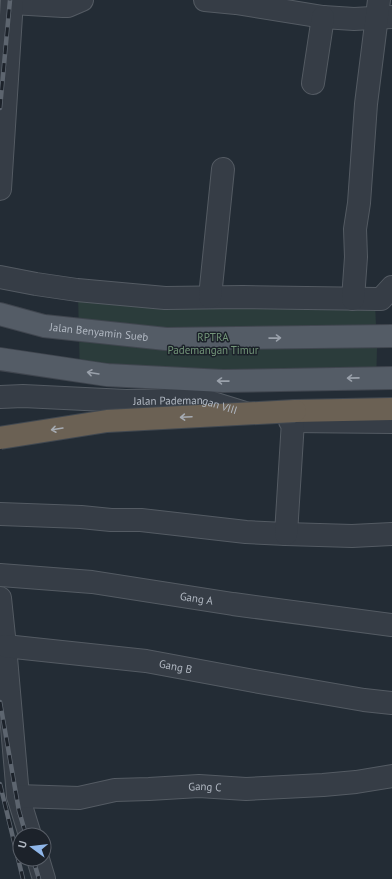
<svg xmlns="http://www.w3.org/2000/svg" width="392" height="879" viewBox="0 0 392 879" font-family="'PT Sans',sans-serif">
<rect width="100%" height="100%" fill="#232c35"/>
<path fill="#2b3c3b" d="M78 293 375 303 377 348 376 385 80 379Z"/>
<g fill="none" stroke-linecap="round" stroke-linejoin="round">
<defs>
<g id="minor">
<path d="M205 0 236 3 323 17 354 19 391 17"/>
<path d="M12 3 63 6H68L82 0"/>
<path d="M313 83 323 17"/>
<path d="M0 189 12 0"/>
<path d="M0 277 36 284 77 290 165 298 243 297 377 299H381L392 287"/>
<path d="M210 297 223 169"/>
<path d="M353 299 356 257 355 229 359 203 366 104 379 0"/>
<path id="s1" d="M0 397 23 396 126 401 203 400 245 413"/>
<path d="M290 421 392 422"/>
<path d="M0 514 81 517 111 520H141L246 532 286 534 352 536 392 534"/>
<path d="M286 534 293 421"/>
<path id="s2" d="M0 575 92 582 233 604 392 625"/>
<path d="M0 598 5 646 18 796 30 835"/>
<path id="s3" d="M5 646 146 661 254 681 364 700 392 703"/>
<path id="s4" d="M18 796 79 798 115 790 149 789 199 786 246 789 323 785 356 782 392 776"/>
<path d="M38 859 44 879"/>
</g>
<g id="major">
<path id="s5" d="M0 314 44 326 166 339 392 336"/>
<path d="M0 359 107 375 223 381 392 378"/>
</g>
<path id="highway" d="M295 411 392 409"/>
</defs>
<use href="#minor" stroke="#545b63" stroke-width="24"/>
<use href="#major" stroke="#40464f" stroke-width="24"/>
<use href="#highway" stroke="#414850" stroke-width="24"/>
<use href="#minor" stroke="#363d46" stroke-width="22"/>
<use href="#major" stroke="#545c66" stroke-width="22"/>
<use href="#highway" stroke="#6b6154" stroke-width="22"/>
<defs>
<g id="rail">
<path d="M0 108 10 0"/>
<path d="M0 702 19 811 26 835"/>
<path d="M0 784 23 879"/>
<path d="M33 859 39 879"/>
</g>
</defs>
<use href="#rail" stroke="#5d656f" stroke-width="4.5"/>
<use href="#rail" stroke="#1c222a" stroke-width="3" stroke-dasharray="9" stroke-linecap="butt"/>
<defs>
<path id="highway-bridge" d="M0 438 107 421 295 411"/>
</defs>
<use href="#highway-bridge" stroke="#414850" stroke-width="24" stroke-linecap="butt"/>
<use href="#highway-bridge" stroke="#6b6154" stroke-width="22"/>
</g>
<defs><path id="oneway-shaft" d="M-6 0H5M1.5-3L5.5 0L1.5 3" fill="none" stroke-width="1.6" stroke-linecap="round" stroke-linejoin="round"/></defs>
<g stroke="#9aa1ab">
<use href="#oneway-shaft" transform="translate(275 338) rotate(-1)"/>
<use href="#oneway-shaft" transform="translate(93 373) rotate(-171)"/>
<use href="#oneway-shaft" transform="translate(353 378) rotate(179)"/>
<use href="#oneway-shaft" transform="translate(223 381) rotate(-179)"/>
</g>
<g stroke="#a6abb2">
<use href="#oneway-shaft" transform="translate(186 417) rotate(177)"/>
<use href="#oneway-shaft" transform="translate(57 429) rotate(171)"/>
</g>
<g text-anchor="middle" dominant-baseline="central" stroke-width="3" stroke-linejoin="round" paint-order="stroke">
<g font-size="11" fill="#b1b8c2" stroke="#1c222a">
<text stroke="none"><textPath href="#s5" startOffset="101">Jalan Benyamin Sueb</textPath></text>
<text stroke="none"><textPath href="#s1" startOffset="186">Jalan Pademangan VIII</textPath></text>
<text stroke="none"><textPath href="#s2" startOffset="198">Gang A</textPath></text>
<text stroke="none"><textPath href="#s3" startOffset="172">Gang B</textPath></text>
<text stroke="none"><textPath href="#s4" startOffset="188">Gang C</textPath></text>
</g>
<g font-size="11" fill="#739579" stroke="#1c222a">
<text x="213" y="337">RPTRA<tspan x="213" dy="13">Pademangan Timur</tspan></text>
</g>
</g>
<g transform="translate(32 847) rotate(285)"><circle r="19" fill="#1c222a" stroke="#585e67"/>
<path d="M0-3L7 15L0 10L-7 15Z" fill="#8fb6e9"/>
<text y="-6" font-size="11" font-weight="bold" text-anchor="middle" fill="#b1b8c2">U</text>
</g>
</svg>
